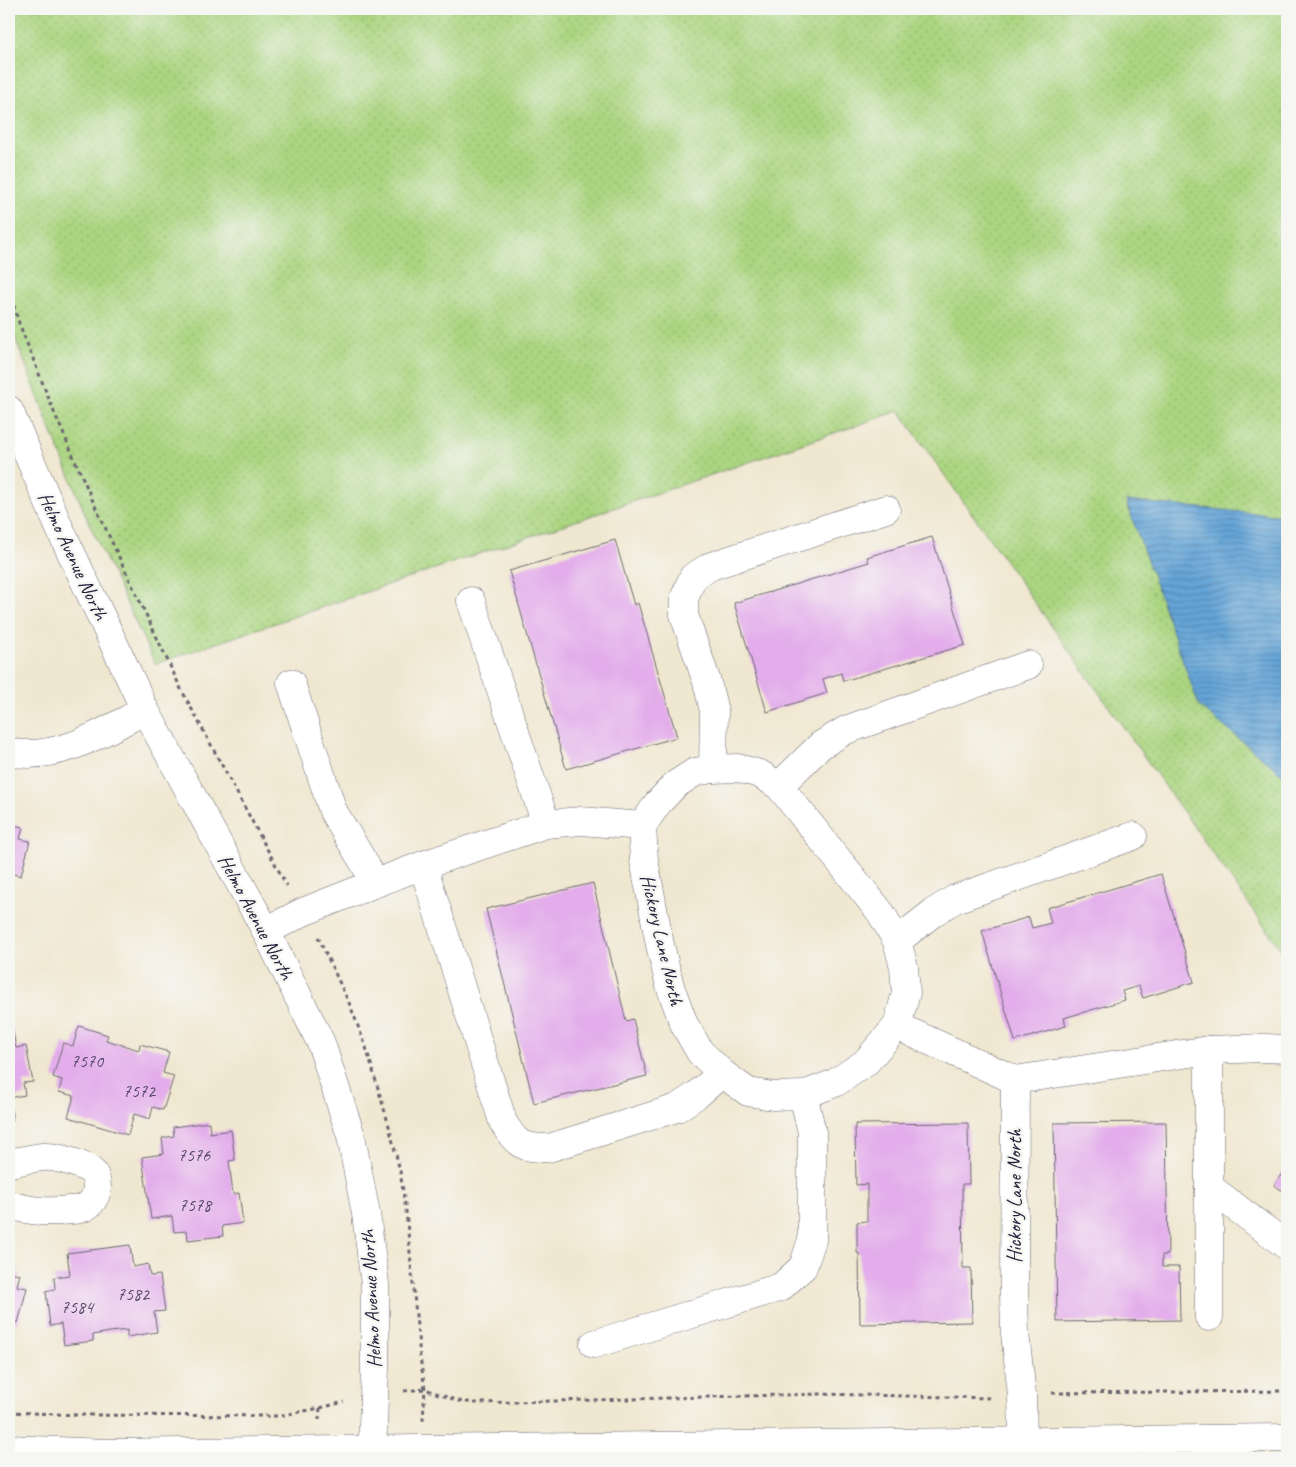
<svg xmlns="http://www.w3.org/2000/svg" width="1296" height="1467" viewBox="0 0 1296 1467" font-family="Caveat,sans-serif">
<defs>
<pattern id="grass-dots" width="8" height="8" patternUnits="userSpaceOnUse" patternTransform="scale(1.25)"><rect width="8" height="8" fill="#abd580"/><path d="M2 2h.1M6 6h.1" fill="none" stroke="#93b770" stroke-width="1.8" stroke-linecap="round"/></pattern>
<pattern id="water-rules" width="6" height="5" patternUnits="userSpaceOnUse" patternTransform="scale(1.25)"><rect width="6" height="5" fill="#64a4d7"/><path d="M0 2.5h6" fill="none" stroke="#5285b0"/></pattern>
</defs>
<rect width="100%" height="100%" fill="#f6f6f2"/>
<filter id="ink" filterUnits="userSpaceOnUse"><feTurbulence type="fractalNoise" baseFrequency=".02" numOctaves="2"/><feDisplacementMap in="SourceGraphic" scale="10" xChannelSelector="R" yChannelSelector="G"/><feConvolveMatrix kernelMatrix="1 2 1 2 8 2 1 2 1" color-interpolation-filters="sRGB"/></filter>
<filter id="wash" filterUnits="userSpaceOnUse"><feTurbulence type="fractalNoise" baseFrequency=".0096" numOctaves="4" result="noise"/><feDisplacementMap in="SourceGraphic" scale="20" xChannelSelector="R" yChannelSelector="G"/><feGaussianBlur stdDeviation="1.12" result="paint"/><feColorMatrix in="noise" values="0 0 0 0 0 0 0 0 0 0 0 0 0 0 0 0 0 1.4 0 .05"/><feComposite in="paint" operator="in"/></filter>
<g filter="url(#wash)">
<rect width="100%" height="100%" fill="#f0e7d0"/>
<path fill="url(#grass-dots)" stroke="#667c5e" d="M9 9H1287V958L899 411 155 664 88 521 46 418 9 322Z"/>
<path fill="url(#water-rules)" stroke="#436389" d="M1126 501 1287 516V778L1199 706Z"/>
<g id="blocks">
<g fill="#e3adeb">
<path d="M932 537 965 645 843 681 841 673 823 679 827 693 767 712 734 603 869 562 867 557Z"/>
<path d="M615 540 634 605 638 603 677 737 566 769 509 571Z"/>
<path d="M9 824 23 827 20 839 30 841 21 876 9 873Z"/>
<path d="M1161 874 1194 982 1143 998 1139 986 1122 991 1125 1000 1064 1018 1066 1026 1015 1041 982 931 1029 917 1032 928 1051 923 1047 908Z"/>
<path d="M593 883 626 1021 633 1019 647 1076 534 1103 486 909Z"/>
<path d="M79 1026 108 1035 106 1040 139 1050 140 1044 169 1052 163 1073 174 1076 163 1110 153 1107 150 1119 134 1114 128 1135 68 1117 74 1096 59 1092 62 1080 53 1077 63 1043 73 1046Z"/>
<path d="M12 1027 16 1048 26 1046 33 1082 23 1083 25 1095 9 1098V1028Z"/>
<path d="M9 1100 13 1120H9Z"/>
<path d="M209 1122 210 1133 231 1130 235 1160 229 1161 233 1194 239 1193 243 1223 222 1226 223 1236 188 1240 187 1231 174 1232 172 1216 151 1219 142 1157 164 1154 162 1138 174 1136 173 1127Z"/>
<path d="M1166 1122 1168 1255H1162V1267H1179L1180 1320 1057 1322 1054 1123Z"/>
<path d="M968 1123 969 1184H962L963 1268H971L972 1322 860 1324 859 1253H857V1222L867 1221V1184L856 1185 855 1124Z"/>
<path d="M1287 1166V1194L1274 1185Z"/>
<path d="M130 1245 133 1267 148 1264 150 1276 160 1275 165 1311 154 1312 157 1332 127 1337V1330L110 1332 93 1335V1341L64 1345 61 1324 50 1326 46 1291 55 1289 54 1277 70 1275 67 1253Z"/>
<path d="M9 1272 20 1274 17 1286 27 1288 18 1323 9 1321Z"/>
</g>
</g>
</g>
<g filter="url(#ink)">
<use href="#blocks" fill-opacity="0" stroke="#6a676f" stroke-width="1"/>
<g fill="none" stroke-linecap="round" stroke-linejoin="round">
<defs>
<g id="minor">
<path d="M9 410 59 527 145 710 266 931 321 1043 351 1136 366 1214 375 1284V1367L372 1458"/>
<path d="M471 601 546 824"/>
<path d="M291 683 333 811 376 883"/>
<path d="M9 752C58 762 103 732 145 710"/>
<path d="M738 768 760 774 779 786 881 913 897 941 904 967 906 993 897 1026 865 1063 835 1083 803 1095 773 1096 748 1092 722 1073 700 1052 684 1024 670 986 660 945 644 860 642 826 658 803 675 785 695 772 713 769Z"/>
<path d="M713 769 714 711 707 682 684 615V599L693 577 711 566 886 509"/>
<path d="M779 786 821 745 846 730 1028 665"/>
<path d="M423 865 503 1122C517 1145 521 1148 549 1148L677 1108 698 1094 722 1073"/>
<path d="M266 931 303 912 376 883 423 865 546 824 581 821 642 826"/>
<path d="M897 941 934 912 955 899 1133 836"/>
<path d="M897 1026 1015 1080 1014 1295 1015 1333 1022 1395 1023 1441"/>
<path d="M1209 1050V1317"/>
<path d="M1015 1080 1209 1050 1265 1048 1287 1049"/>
<path d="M9 1163C20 1161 32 1158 43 1157 54 1156 87 1164 94 1174 96 1178 97 1184 97 1189 96 1196 92 1204 85 1207 80 1210 75 1210 70 1210 47 1213 31 1211 9 1205"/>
<path d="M1209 1187 1287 1246"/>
<path d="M594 1344 781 1287 803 1267 812 1240V1132L803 1095"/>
<path d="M9 1449 105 1453 1287 1438"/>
</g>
</defs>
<use href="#minor" stroke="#6a676f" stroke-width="29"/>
<g stroke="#6a676f" stroke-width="3" stroke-dasharray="4 4" stroke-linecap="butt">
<path d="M9 290 19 323 54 412 95 506 181 689 287 886"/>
<path d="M318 937 350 1005 366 1047 389 1126 400 1171 406 1211 420 1357 425 1389 423 1421"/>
<path d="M404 1391 425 1389 458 1401 477 1403 820 1394 993 1398"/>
<path d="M1052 1393 1287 1391"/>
<path d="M9 1412 79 1415 278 1416 320 1408 344 1402"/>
<path d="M319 1420 320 1408"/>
</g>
<use href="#minor" stroke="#fff" stroke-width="28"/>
</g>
</g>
<g text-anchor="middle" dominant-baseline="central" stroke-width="5" stroke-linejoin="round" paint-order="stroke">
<g font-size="18" fill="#524567">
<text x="87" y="1061">7570</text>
<text x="139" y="1091">7572</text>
<text x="194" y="1155">7576</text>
<text x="195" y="1205">7578</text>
<text x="133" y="1294">7582</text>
<text x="77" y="1307">7584</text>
</g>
<g font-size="20" fill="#22223b" stroke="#f6f6f2">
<text transform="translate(73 556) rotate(65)">Helmo Avenue North</text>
<text transform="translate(256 917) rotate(62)">Helmo Avenue North</text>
<text transform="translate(662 940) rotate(77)">Hickory Lane North</text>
<text transform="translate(1014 1196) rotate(-90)">Hickory Lane North</text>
<text transform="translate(371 1299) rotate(-93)">Helmo Avenue North</text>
</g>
</g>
<rect width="1296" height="1467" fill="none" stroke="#f6f6f2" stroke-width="30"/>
</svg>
